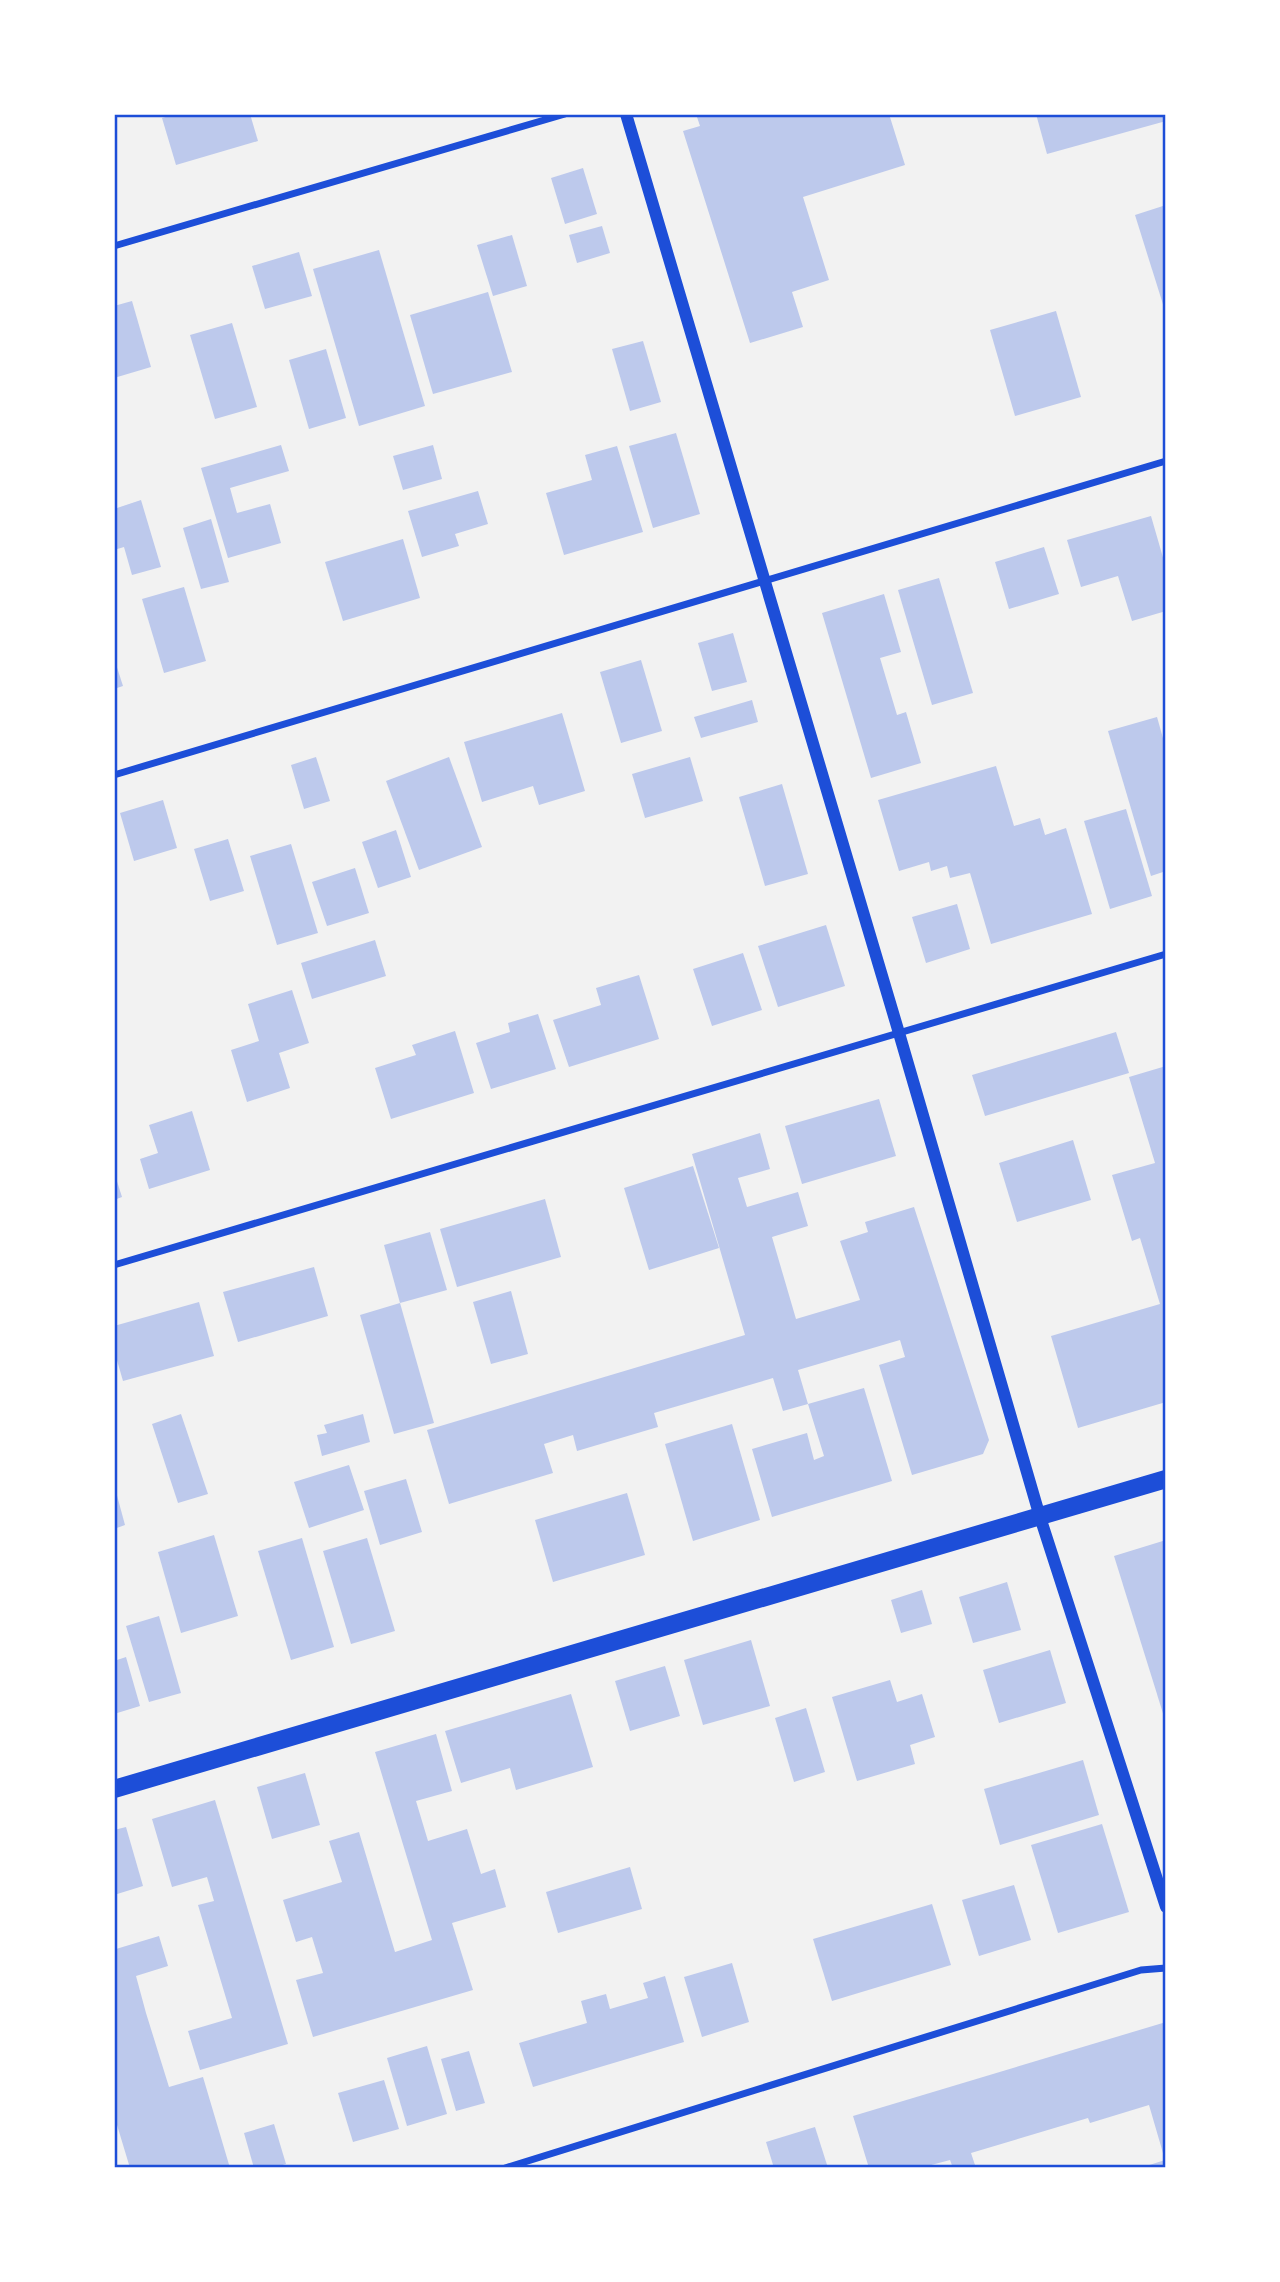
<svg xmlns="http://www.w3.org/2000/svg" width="1280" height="2282" viewBox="0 0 1280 2282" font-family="Montserrat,sans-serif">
<rect width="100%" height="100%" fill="#f2f2f2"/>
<g fill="#bdc9ec">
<path d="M176 114H250L258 141 176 165 162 118Z"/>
<path d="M696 114H889L905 165 803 197 829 280 792 292 803 327 750 343 683 131 700 126Z"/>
<path d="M1036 114H1166V121L1047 154Z"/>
<path d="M583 168 597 214 565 224 551 178Z"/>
<path d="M1166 205V314L1135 215Z"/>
<path d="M602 226 610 253 577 263 569 235Z"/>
<path d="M512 235 527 286 493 296 477 245Z"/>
<path d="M379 250 425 406 359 426 313 269Z"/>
<path d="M299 252 312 296 265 309 252 266Z"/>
<path d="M488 292 512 372 433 394 410 315Z"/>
<path d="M132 301 151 367 114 378V306Z"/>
<path d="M1056 311 1081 397 1015 416 990 330Z"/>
<path d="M232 323 257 407 215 419 190 335Z"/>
<path d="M643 341 661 402 630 411 612 349Z"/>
<path d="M326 349 346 418 309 429 289 360Z"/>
<path d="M676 433 700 514 653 528 629 446Z"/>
<path d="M281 445 289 471 230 488 237 513 270 504 281 543 228 558 201 468Z"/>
<path d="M433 445 442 479 403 490 393 456Z"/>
<path d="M617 446 643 532 564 555 546 493 592 480 585 455Z"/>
<path d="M478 491 488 524 455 534 459 546 422 557 408 511Z"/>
<path d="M141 500 161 567 132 575 124 547 114 550V509Z"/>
<path d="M1151 516 1166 568V611L1132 621 1118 576 1081 587 1067 540Z"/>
<path d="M211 519 229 582 201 589 183 528Z"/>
<path d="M403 539 420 598 343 621 325 562Z"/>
<path d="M1044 547 1059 594 1009 609 995 562Z"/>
<path d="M939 578 973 693 932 705 898 590Z"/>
<path d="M184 587 206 661 164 673 142 599Z"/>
<path d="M884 594 901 652 880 658 897 715 906 712 921 763 871 778 822 613Z"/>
<path d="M733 633 747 682 712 691 698 643Z"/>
<path d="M114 658 123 686 114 689Z"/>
<path d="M641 660 662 731 621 743 600 672Z"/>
<path d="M752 700 758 722 701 738 694 717Z"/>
<path d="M562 713 585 791 539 805 533 786 482 802 464 742Z"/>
<path d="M1157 717 1166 749V871L1151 876 1108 731Z"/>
<path d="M316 757 330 801 304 809 291 765Z"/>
<path d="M449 757 482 847 419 870 386 781Z"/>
<path d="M690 757 703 801 645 818 632 774Z"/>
<path d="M996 766 1014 826 1040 818 1045 835 1066 828 1092 914 991 944 970 873 950 878 947 866 931 871 929 862 899 871 878 800Z"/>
<path d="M782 784 808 874 765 886 739 797Z"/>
<path d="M163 800 177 848 134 861 120 813Z"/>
<path d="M1126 809 1152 896 1110 909 1084 821Z"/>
<path d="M396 830 411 877 378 888 362 842Z"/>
<path d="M228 839 244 891 210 901 194 849Z"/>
<path d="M291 844 318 933 277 945 250 856Z"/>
<path d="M355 868 369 913 327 926 312 882Z"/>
<path d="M957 904 970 949 926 963 912 917Z"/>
<path d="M826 925 845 986 778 1007 758 946Z"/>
<path d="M375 940 386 976 312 999 301 963Z"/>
<path d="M743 953 762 1010 712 1026 693 969Z"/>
<path d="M639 975 659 1039 569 1067 553 1020 601 1005 596 988Z"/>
<path d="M292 990 309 1043 279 1053 290 1088 247 1102 231 1050 259 1041 248 1004Z"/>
<path d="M538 1014 556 1069 491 1089 476 1043 510 1032 508 1023Z"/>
<path d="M455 1031 474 1093 391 1119 375 1068 416 1055 412 1045Z"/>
<path d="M1116 1032 1129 1073 985 1116 972 1075Z"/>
<path d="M1166 1066V1402L1078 1428 1051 1336 1160 1304 1140 1238 1132 1241 1112 1175 1155 1163 1129 1077Z"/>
<path d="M879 1099 896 1156 802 1184 785 1126Z"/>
<path d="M192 1111 210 1170 149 1189 140 1159 158 1153 149 1125Z"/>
<path d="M760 1133 770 1169 738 1178 747 1207 798 1192 808 1226 772 1237 796 1319 860 1300 840 1241 868 1232 865 1222 914 1207 989 1440 983 1454 912 1475 879 1365 905 1357 900 1340 798 1370 808 1404 783 1411 773 1378 654 1413 658 1427 577 1451 573 1435 544 1444 553 1473 449 1504 427 1430 745 1335 692 1154Z"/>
<path d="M1073 1140 1091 1200 1017 1222 999 1163Z"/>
<path d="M693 1166 719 1248 649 1270 624 1188Z"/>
<path d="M114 1172 122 1197 114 1200Z"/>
<path d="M545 1199 561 1257 457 1287 440 1229Z"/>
<path d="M430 1232 447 1290 400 1303 384 1245Z"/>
<path d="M314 1267 328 1316 238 1342 223 1292Z"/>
<path d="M511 1291 528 1354 491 1364 473 1302Z"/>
<path d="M199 1302 214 1356 123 1381 114 1350V1326Z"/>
<path d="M400 1303 434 1423 394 1434 360 1315Z"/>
<path d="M864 1388 892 1481 772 1517 752 1449 807 1433 814 1460 824 1456 808 1404Z"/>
<path d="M181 1414 208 1494 178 1503 152 1424Z"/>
<path d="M363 1414 370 1442 322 1456 317 1435 327 1433 324 1425Z"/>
<path d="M732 1424 760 1520 693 1541 665 1444Z"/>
<path d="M349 1465 364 1510 309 1528 294 1482Z"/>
<path d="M406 1479 422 1532 380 1545 364 1491Z"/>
<path d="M115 1488 125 1525 114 1529V1489Z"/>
<path d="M627 1493 645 1555 553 1582 535 1520Z"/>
<path d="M214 1535 238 1616 181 1633 158 1552Z"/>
<path d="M302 1538 334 1647 291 1660 258 1551Z"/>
<path d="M367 1538 395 1631 351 1644 323 1551Z"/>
<path d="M1166 1540V1723L1114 1556Z"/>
<path d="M1007 1582 1021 1630 973 1643 959 1597Z"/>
<path d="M922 1590 932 1624 901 1633 891 1600Z"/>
<path d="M159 1616 181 1693 149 1702 126 1626Z"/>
<path d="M751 1640 770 1706 703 1725 684 1660Z"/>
<path d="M1050 1650 1066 1703 999 1723 983 1670Z"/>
<path d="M126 1657 140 1706 114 1714V1661Z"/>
<path d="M665 1666 680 1716 630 1731 615 1681Z"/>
<path d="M890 1680 897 1702 922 1694 935 1737 910 1745 915 1764 857 1781 832 1697Z"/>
<path d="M571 1694 593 1767 516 1790 510 1768 461 1783 445 1731Z"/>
<path d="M806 1708 825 1772 794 1782 775 1718Z"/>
<path d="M436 1734 452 1791 416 1801 428 1841 467 1829 481 1874 495 1869 506 1907 452 1923 473 1990 313 2037 296 1980 323 1973 312 1937 296 1942 283 1900 342 1882 329 1841 359 1832 395 1952 432 1940 375 1752Z"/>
<path d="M1083 1760 1099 1815 1000 1845 984 1789Z"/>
<path d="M305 1773 320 1825 272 1839 257 1787Z"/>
<path d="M215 1800 288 2044 200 2070 188 2031 232 2018 198 1905 214 1901 207 1877 172 1887 152 1819Z"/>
<path d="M1102 1824 1129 1912 1058 1933 1031 1845Z"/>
<path d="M126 1827 143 1886 114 1895V1830Z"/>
<path d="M630 1867 642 1909 558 1933 546 1892Z"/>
<path d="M1014 1885 1031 1940 979 1956 962 1900Z"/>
<path d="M932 1904 951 1965 832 2001 813 1939Z"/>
<path d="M159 1936 168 1966 136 1976 146 2013 169 2087 203 2077 230 2168H130L114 2115V1943L116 1949Z"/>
<path d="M732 1963 749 2022 702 2037 684 1977Z"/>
<path d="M665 1976 684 2042 533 2087 519 2043 587 2023 581 2001 606 1994 610 2009 648 1998 643 1983Z"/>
<path d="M1166 2022V2168H1140L1165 2160 1149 2105 1090 2123 1088 2118 971 2153 976 2168H953L950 2160 920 2168H869L853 2116Z"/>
<path d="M427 2046 447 2114 407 2126 387 2058Z"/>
<path d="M469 2051 485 2103 456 2111 441 2059Z"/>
<path d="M384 2080 399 2129 353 2142 338 2093Z"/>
<path d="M274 2124 286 2164 272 2168H254L244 2133Z"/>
<path d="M815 2127 828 2168H774L766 2142Z"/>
</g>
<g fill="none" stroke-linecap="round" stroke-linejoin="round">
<g stroke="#1d4ed8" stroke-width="7">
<path d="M114 246 565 114"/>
<path d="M114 775 1166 461"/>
<path d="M114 1265 1166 954"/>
<path d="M505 2168 1141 1970 1166 1968"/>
</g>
<path stroke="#1d4ed8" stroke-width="12" d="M626 114 899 1033 1040 1517 1166 1907"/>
<path stroke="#1d4ed8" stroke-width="18" d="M114 1789 1166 1479"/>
</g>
<rect width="1280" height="2282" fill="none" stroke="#ffffff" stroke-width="231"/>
<rect x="116" y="116" width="1048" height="2050" fill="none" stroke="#1d4ed8" stroke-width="2.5"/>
</svg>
